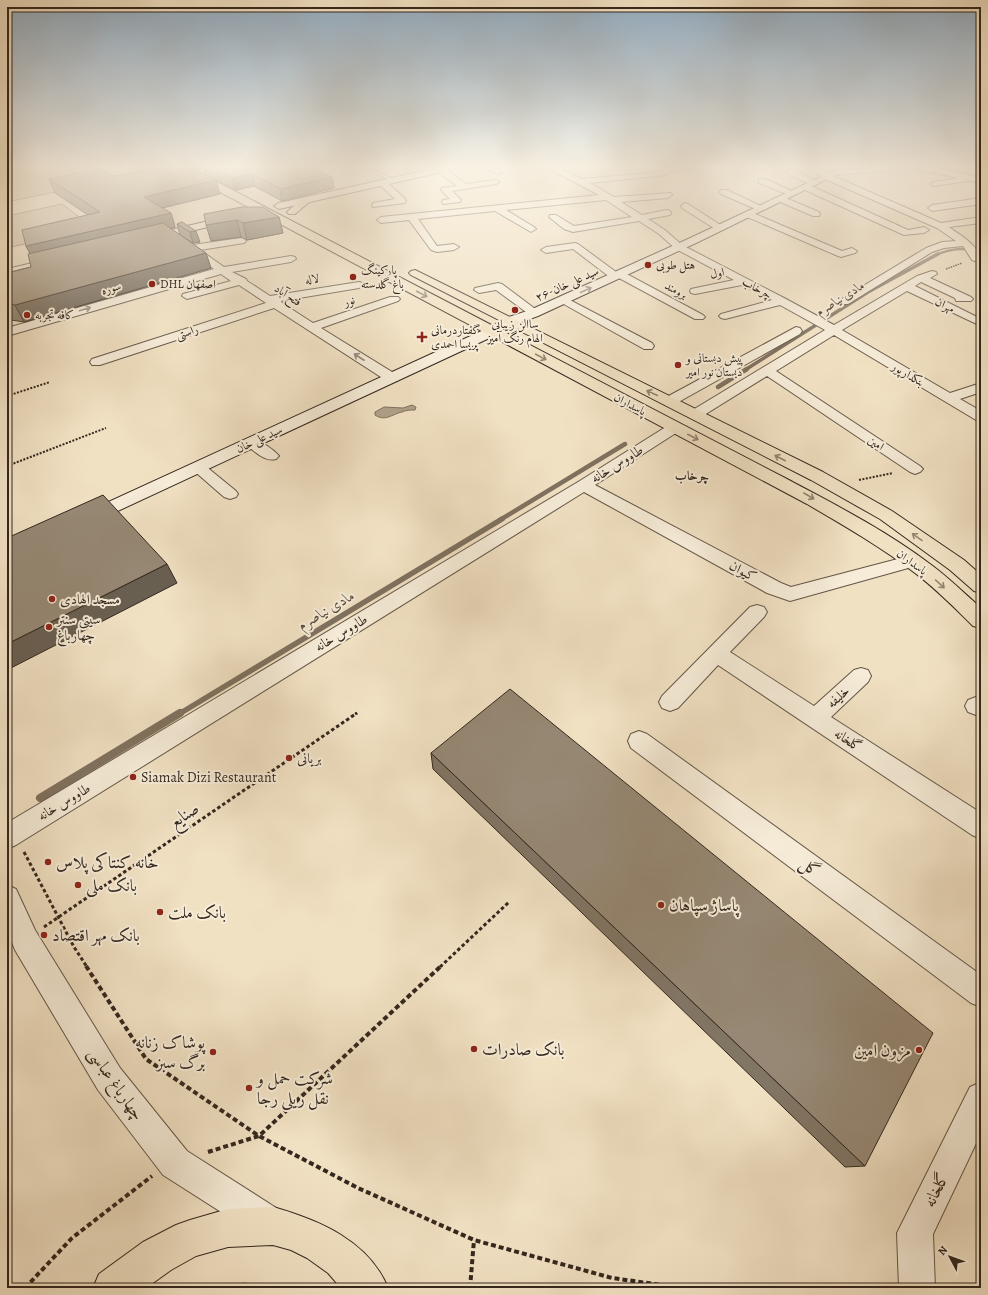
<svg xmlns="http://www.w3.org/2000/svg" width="988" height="1295" viewBox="0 0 988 1295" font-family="Alegreya,Amiri,serif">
<rect width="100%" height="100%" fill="#f1e1c3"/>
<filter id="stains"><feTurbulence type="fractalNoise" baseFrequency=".005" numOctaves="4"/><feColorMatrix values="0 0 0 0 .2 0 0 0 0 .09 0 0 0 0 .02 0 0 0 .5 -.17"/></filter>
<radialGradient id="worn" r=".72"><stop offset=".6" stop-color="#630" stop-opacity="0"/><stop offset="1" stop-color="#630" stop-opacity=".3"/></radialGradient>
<g fill="#d1c1a7" stroke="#827462">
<path d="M7 166H63L94 184 7 202Z"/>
<path d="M62 204 94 228 7 248V216Z"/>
<path d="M245 1283 272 1288H211L222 1285Z"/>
</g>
<path fill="#b1a28b" stroke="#7f715f" d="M412 405 416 407 415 410C410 410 406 410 402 412 392 414 386 422 375 415V412L384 407 403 408Z"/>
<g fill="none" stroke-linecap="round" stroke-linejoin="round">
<path stroke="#7f715f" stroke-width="2.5" d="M935 255C951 249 964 246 981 253"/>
<path stroke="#7f715f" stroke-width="3.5" d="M745 370 868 292 938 254"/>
<g stroke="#7f715f" stroke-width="4.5">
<path d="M718 387 747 369"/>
<path d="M500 520 625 444"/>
</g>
<path stroke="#7f715f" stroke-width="5.5" d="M179 714 502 519"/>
<path stroke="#7f715f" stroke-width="8" d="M40 798 180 713"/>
<defs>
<path id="lane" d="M373 170H375L395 180 392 181 373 172Z"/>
<g id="street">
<path d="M417 166H427L436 171 435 173H429Z"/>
<path d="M481 166H491L502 172 498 174Z"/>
<path d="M544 166H554L582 179 650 173 659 171V168H662L706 166 702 168 666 172V175L590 183 614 197 671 193 672 195 668 198 621 202 642 215 667 210 670 211 671 213 670 215 648 219 665 230 682 245 786 299 834 325 917 276 932 271 936 272 937 274 930 278 971 297 973 299 971 301H956L955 298 921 282 915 286 981 319V326L907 291 842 330 950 393 981 383V392L960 399 981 411V421L976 420 834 335 776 371 920 466 923 469 920 472 915 474 910 472 767 376 701 417 696 418 691 417 689 414 691 411 825 330 780 305 725 319 721 318 719 316 721 314 772 300 742 285 695 294 691 293 690 291 691 289 734 280 676 249 659 234 639 221 573 232 564 229 549 217 550 215H556L574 226 632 217 606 200 506 210 534 227 536 229 531 232 495 211 418 219 437 246 454 244 459 247 454 250 437 252 431 250 409 220 381 223 377 220 381 217 599 195Z"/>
<path d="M805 166H814L831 175 941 223 981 217V223L949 227C961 236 981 246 981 263L972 260 963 246 944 248 932 252 848 304H840L838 302 840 300 926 248 942 242 956 241 937 228 825 179Z"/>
<path d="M893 166H921L917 168 837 175 833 173 837 171Z"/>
<path d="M437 167H443L466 184 496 180 500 182 496 184 452 191 461 200 460 202 443 204 442 202 443 200 450 199 441 190 442 188 457 186 437 171Z"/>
<path d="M788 170H794L819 183 815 185H812L788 174Z"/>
<path d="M971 176 975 178 974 180 934 186 930 184 934 182Z"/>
<path d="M759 179H765L796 193 795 195H789L759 183Z"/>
<path d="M380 181H386L405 199 406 201 405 203 373 207 372 205 373 203 395 199 380 185Z"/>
<path d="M803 185H809L908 230 924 227 929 230 924 233 904 235 803 189Z"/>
<path d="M721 190H727L765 208 764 210H758L721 194 720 192Z"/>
<path d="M781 196 819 212 820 214 819 216H813L778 201 777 199Z"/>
<path d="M981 198V204L932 211 928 208 932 205Z"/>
<path d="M685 203 688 204 725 228 723 230H717L682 208 681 206Z"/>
<path d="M748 211 842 251 852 248 857 251 855 253 841 257 838 256 745 216 744 214Z"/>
<path d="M241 238 244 239 246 241 244 243 200 250 224 267 291 256 295 257 296 259 291 262 232 272 246 279 247 281 270 296 359 282 363 283 364 285 359 288 281 301 282 303 313 323 390 297H398L400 299 398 301 321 328 397 375 399 378 397 381H387L274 308 100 365H92L90 362 92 359 266 303 239 285 187 299 182 296 183 294 231 281 221 274 7 336V328L214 269 183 246 181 244 183 242H189L193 245Z"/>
<path d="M575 243 578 244 616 272H623L703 315 705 317 703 319H695L619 278H611L573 249 546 253 541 250 546 247Z"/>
<path d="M58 257 62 258 63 260 62 262 7 275V269Z"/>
<path d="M498 283 502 284 538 311 540 313 538 315H530L496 290 479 293 474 290 475 288Z"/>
<path d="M564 297 652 343 654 346 652 349H644L560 302 558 300Z"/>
<path d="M796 327 800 328 802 331 800 334 675 404H665L663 401 665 398Z"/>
<path d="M674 424 679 425 681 428 679 431 595 485 781 583 791 587 913 555 919 557 922 561 919 565 790 601 767 593 584 492 16 845 7 849V823L578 482 669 425Z"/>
<path d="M252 439C261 441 273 449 279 456L276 459C265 462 256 452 247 446L245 443 247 440Z"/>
<path d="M198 462 203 464 236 491 238 494 236 497 230 499 224 497 193 470 190 467 193 464Z"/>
<path d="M757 605 764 607 767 612 764 617 730 652 814 706 854 670 861 668 868 670 871 676 868 682 831 717 981 813V839L972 835 718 665 678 708 670 711 662 708 659 702 662 696 750 607Z"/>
<path d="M981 695V713L976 715 968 712 965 706 968 700Z"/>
<path d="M639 731 647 734 981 975V1007L971 1003 631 748 628 741 631 734Z"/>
<path d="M7 885 16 889 35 930 120 1068 187 1151 281 1211 286 1223 281 1235 269 1240 257 1235 163 1175 98 1090 15 950 7 930Z"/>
<path d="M981 1082V1133L933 1234 935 1288H899L897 1233 970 1087Z"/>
</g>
<g id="secondary">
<path d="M215 166H230L229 168 193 176 189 173 190 171Z"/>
<path d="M445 166H459L455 169 279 209 274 206 279 203Z"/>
<path d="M844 166H854L696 243 538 316 516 324 498 334 92 523 86 525 80 523 77 519 80 515 488 328 506 318 530 310 688 239Z"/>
<path d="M912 166H927L981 177V183L916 169Z"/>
<path d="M234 215 237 216 239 218 237 220 170 236 165 233 166 231Z"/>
</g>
<g id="primary">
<path d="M171 166H182L196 171 785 478C834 504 885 530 930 564 948 577 964 593 981 608V628L973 626C954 607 936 589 915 573 881 547 843 525 807 504Z"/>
<path d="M305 198 310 201 308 203 295 214H289L287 212 289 210 302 199Z"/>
<path d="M415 270 823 472 892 511 964 560 981 575V593L974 591 950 570 880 519 811 480 411 275 409 273 411 271Z"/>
<path d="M273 1207C319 1220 369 1241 388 1288H341L328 1273 307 1258 291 1250 273 1245 228 1247 196 1256 171 1270 146 1288H93L99 1274 143 1242 176 1225 190 1220 228 1209Z"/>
</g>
</defs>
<use href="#lane" stroke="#635647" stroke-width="2"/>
<use href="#street" stroke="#635647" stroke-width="2"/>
<use href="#secondary" stroke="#34271e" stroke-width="2"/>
<use href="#primary" stroke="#34271e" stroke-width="2"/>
<path stroke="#34271e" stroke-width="1.5" stroke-dasharray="1.5 1" stroke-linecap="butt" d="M946 269 962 263"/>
<g stroke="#34271e" stroke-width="2" stroke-dasharray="2 1.5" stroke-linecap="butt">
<path d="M7 396 50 382"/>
<path d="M7 466 106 428"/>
<path d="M859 480 893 473"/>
</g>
<path stroke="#34271e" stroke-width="2.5" stroke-dasharray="3 2" stroke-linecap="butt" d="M355 714 357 713"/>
<g stroke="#34271e" stroke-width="3" stroke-dasharray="3.5 2.5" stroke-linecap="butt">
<path d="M24 852 74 947 87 967"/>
<path d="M44 927 357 713"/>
<path d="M440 967 509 902"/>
</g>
<g stroke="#34271e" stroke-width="4" stroke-dasharray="5 3" stroke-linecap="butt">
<path d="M86 966 146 1059 259 1136 358 1188 474 1240 612 1278 683 1288"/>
<path d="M208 1152 259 1136 441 966"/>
<path d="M25 1288 72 1238 152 1176"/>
<path d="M470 1288 474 1240"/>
</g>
<use href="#lane" fill="#f6ecd8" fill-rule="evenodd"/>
<use href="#street" fill="#f6ecd8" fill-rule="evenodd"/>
<use href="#secondary" fill="#f6ecd8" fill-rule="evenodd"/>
<use href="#primary" fill="#f1e1c3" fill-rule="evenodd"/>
</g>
<g fill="#817564" stroke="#34271e">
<path d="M204 166H216L217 167 332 177 334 188 282 201 254 186 236 190 206 175Z"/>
<path d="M114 176 220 194 162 208 171 213 175 227 171 228 211 268 24 322 11 320 7 317V273L31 267 30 253 26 246 88 215 55 193 49 179Z"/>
<path d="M204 214 279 217 283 233 247 240 241 237 211 241Z"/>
<path d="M182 222 200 242 193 243 180 235 177 224Z"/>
<path d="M431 753 865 1166 845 1167 433 769Z"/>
</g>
<g fill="#695f51" stroke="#34271e">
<path d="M252 174 254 186 236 190 233 178Z"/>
<path d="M332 177 334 188 282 201 280 189Z"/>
<path d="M216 180 220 194 149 211 144 197Z"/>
<path d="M171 213 175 227 34 261 26 246Z"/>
<path d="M279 217 283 233 247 240 243 223Z"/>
<path d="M237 220 241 237 211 241 206 225Z"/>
<path d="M196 231 200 242 193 243 190 232Z"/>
<path d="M206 253 211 268 24 322 15 305Z"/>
<path d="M167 564 177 583 7 670V644Z"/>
</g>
<g fill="#968874" stroke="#34271e">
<path d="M162 166H188L216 180 144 197 171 213 26 246 22 230 100 212 49 179 101 169 114 176Z"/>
<path d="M208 166H216L217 167 222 166H306L332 177 280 189 252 174 233 178Z"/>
<path d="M242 207H263L279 217 243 223 237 220 206 225 204 214Z"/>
<path d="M182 222 196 231 190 232 177 224Z"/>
<path d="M163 223 206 253 15 305 7 304V273L31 267 28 254Z"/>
<path d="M103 495 167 564 7 644V538Z"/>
<path d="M510 689 933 1033 865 1166 431 753Z"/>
</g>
<defs><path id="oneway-shaft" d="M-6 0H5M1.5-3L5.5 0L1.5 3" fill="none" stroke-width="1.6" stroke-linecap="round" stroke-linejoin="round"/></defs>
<g stroke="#958a7b">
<use href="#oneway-shaft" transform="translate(586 290) rotate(-25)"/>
<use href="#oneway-shaft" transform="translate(85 309) rotate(-16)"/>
<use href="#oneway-shaft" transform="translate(359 357) rotate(-147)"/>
</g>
<g stroke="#928470">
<use href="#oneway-shaft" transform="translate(422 294) rotate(28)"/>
<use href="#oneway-shaft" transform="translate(541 357) rotate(28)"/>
<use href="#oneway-shaft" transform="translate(652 393) rotate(-155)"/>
<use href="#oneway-shaft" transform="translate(693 437) rotate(27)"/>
<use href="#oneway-shaft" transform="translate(780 458) rotate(-153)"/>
<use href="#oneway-shaft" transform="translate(809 496) rotate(30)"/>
<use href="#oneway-shaft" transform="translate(917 537) rotate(-145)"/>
<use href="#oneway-shaft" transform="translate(940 584) rotate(42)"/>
</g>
<linearGradient id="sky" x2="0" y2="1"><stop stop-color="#92adc3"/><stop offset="0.48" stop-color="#f9f2e4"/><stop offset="1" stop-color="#f9f2e4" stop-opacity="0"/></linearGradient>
<rect width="988" height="347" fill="url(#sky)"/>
<g fill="#8f2418" stroke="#f6ecd8" stroke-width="1.5">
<circle cx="648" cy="265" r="4"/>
<circle cx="353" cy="277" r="4"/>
<circle cx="152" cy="284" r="4"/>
<circle cx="515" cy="310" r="4"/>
<circle cx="27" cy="315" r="4"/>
<path d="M420 331h4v4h4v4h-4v4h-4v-4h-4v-4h4z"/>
<circle cx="678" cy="365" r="4"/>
<circle cx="52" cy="599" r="4"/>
<circle cx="49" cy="627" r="4"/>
<circle cx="289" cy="758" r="4"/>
<circle cx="133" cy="777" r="4"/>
<circle cx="48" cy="862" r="4"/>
<circle cx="78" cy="885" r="4"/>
<circle cx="661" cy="905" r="4"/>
<circle cx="160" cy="912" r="4"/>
<circle cx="44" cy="935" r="4"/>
<circle cx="474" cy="1049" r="4"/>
<circle cx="919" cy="1050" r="4"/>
<circle cx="213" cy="1052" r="4"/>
<circle cx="249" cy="1088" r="4"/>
</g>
<g text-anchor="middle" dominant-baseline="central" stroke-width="4" stroke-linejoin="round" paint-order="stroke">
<g font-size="12" fill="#34271e" stroke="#f6ecd8" text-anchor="start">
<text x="656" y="265">هتل طوبی</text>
<text x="361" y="270">پارکینگ<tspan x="361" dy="14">باغ گلدسته</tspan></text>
<text x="160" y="284">DHL اصفهان</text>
<text x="35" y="315">کافه تجربه</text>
<text x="515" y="324" text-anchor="middle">ساالن زیبایی<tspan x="515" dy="14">الهام رنگ آمیز</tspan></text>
<text x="431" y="330">گفتاردرمانی<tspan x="431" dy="14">پریسا احمدی</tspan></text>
<text x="686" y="358">پیش دبستانی و<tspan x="686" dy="14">دبستان نور امیر</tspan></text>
</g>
<g font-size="12" fill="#34271e" stroke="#f6ecd8">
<text transform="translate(717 273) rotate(-12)">اول</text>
<text transform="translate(312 279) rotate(-9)">لاله</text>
<text transform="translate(567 284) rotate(-24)">۲۶-سید علی خان</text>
<text transform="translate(111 288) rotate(-16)">سوره</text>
<text transform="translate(757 288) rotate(28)">چرخاب</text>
<text transform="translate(676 290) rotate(28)">برومند</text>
<text transform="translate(288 295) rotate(33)">فتح آباد</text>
<text transform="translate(349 301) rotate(-19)">نور</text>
<text transform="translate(945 305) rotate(27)">مهران</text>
<text transform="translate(187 332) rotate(-18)">راستی</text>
<text transform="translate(908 374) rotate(31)">بنکدارپور</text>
<text transform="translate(630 404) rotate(28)">پاسداران</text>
<text transform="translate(259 439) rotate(-25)">سید علی خان</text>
<text transform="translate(876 443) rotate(34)">امین</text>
<text transform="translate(912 562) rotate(36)">پاسداران</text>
</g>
<g font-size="13" font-style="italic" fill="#5a4c3f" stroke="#f6ecd8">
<text transform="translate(840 298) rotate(-32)">مادی نیاصرم</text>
</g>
<g font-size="13" font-weight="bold" fill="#34271e" stroke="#f6ecd8">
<text x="692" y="475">چرخاب</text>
</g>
<g font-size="14" fill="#34271e" stroke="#f6ecd8">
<text transform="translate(617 464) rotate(-32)">طاووس خانه</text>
<text transform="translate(743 571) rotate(29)">کیوان</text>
<text transform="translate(341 633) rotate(-31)">طاووس خانه</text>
<text transform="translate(838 697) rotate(-42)">خلیفه</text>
<text transform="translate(848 740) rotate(33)">گلخانه</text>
<text transform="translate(64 802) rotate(-31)">طاووس خانه</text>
</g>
<g font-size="14" fill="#34271e" stroke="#f6ecd8" text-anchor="start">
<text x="60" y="599">مسجد الهادی</text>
<text x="57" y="619">سیتی سنتر<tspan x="57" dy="16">چهارباغ</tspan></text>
<text x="297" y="758">بریانی</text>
<text x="141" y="777">Siamak Dizi Restaurant</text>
</g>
<g font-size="15" font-style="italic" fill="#5a4c3f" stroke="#f6ecd8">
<text transform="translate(326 610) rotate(-31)">مادی نیاصرم</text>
</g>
<g font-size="17" fill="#34271e" stroke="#f6ecd8">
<text transform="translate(184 815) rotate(-34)">صنایع</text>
<text transform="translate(810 867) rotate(36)">گل</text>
<text transform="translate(116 1084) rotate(55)">چهارباغ عباسی</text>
<text transform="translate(936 1190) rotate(-64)">گلخانه</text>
</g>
<g font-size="17" fill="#34271e" stroke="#f6ecd8" text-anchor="start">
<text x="56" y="862">خانه کنتاکی پلاس</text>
<text x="86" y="885">بانک ملی</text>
<text x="669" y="905">پاساژ سپاهان</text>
<text x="168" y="912">بانک ملت</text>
<text x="52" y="935">بانک مهر اقتصاد</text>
<text x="205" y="1042" text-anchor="end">پوشاک زنانه<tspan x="205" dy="20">برگ سبز</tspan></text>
<text x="482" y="1049">بانک صادرات</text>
<text x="911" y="1050" text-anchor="end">مزون امین</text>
<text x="257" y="1078">شرکت حمل و<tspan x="257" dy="20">نقل ریلی رجا</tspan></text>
</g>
</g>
<rect width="988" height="1295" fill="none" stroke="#f1e1c3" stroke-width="24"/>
<rect x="8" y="8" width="972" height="1279" fill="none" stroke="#34271e" stroke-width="2"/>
<rect x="12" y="12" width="964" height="1271" fill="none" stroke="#34271e"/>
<g transform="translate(950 1257) rotate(311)" stroke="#f6ecd8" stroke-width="3" paint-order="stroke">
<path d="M0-3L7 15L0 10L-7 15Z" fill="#34271e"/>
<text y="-6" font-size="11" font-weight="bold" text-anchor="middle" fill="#34271e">N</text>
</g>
<rect width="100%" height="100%" filter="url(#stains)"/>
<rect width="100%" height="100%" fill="url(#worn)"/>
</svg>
